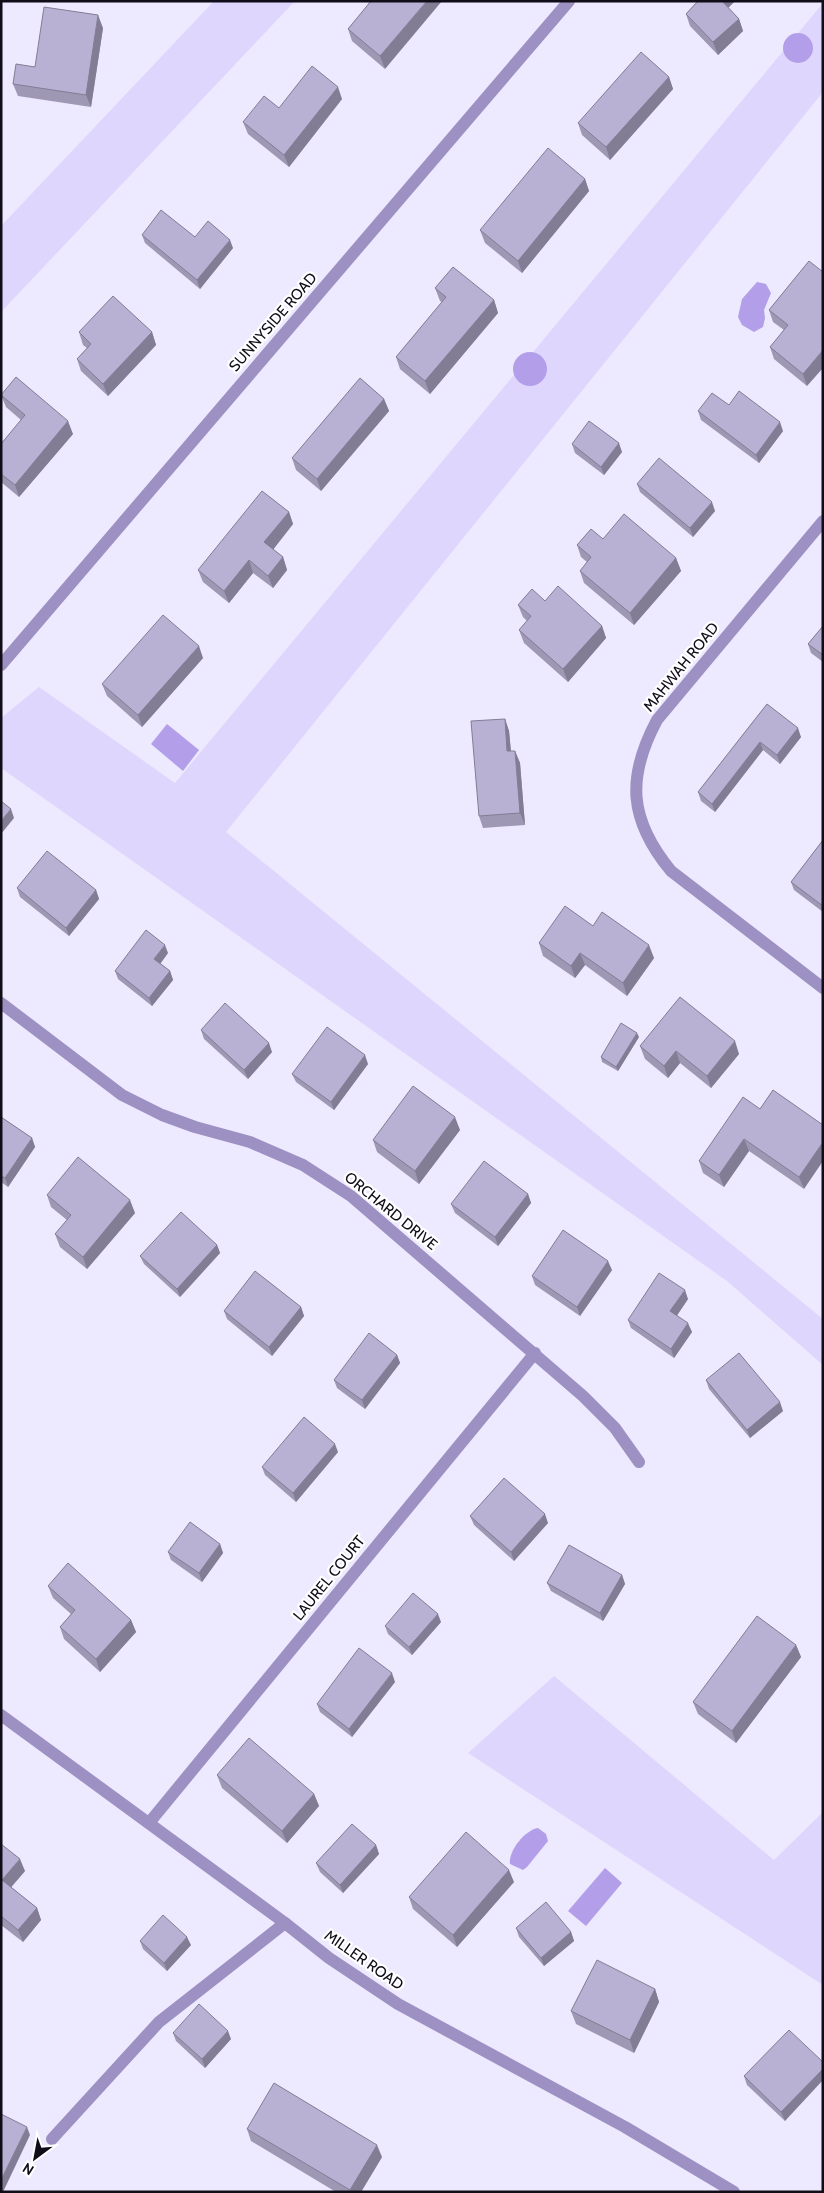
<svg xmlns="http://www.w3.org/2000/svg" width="824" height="2193" viewBox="0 0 824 2193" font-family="Cabin,sans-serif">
<rect width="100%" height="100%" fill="#ede9fe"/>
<g fill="#dfd6fe">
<path d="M214 1H295L1 312V226Z"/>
<path d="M823 3V92L226 832 823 1319V1365L727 1281 1 768V718L39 687 175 783Z"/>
<path d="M554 1676 774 1860 823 1812V1985L468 1753Z"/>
</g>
<g fill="#b39fe9">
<circle cx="798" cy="48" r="15"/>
<path d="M757 282 766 284 771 293 764 310 765 318 763 327 754 332 742 325 738 317 742 299Z"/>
<circle cx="530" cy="369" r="17"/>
<path d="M167 724 199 750 183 771 151 744Z"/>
<path d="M538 1828 546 1834 548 1841 527 1867 523 1870 510 1864C508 1851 525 1830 538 1828Z"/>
<path d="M605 1868 622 1883 586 1926 568 1911Z"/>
</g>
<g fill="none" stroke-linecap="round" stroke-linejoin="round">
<g stroke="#9d90c3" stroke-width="12">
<path d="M823 521 657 720C626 778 629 820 671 871L823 988"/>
<path d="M1 665 569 1"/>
<path d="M1 1003 122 1095 162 1115 195 1127 250 1142 303 1165 351 1196 583 1396 615 1428 639 1462"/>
<path d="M1 1715 285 1923 329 1958 398 2004 625 2127 734 2192"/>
<path d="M149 1823 535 1353"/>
<path d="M52 2139 159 2022 285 1923"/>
</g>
</g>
<g fill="#9f98b5">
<path d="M371 1 385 69 352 41 348 29Z"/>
<path d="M698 1H735L728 8 739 19 743 31 718 55 690 26 686 14Z"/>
<path d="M103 28 91 107 18 96 13 84 35 67Z"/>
<path d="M669 77 673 89 610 160 582 135 578 123Z"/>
<path d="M342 99 289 167 248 134 243 122 279 108Z"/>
<path d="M585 179 589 191 522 273 485 243 480 230Z"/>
<path d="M142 235 195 237 233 248 200 289 145 243Z"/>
<path d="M809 261 807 386 774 359 770 347 784 330 773 322 769 310Z"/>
<path d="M435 288 494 300 498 313 430 394 400 369 396 357 442 302 440 301Z"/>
<path d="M79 332H152L156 345 108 396 81 371 77 359 87 348 83 345Z"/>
<path d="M1 395 73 434 19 497 1 482V444L21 420 6 407Z"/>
<path d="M384 399 389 411 321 491 296 470 292 458Z"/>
<path d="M698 411 783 431 759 463 701 420Z"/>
<path d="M572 444 622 452 604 475 575 453Z"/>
<path d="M637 484 715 511 693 537 640 492Z"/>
<path d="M289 512 293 524 273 549 283 557 287 570 273 588 253 573 229 603 203 582 198 570Z"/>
<path d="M577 545 676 558 681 571 634 625 584 583 580 571 587 562 581 557Z"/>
<path d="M545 601 602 626 606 638 568 682 524 643 519 630 527 621 523 617 518 605Z"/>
<path d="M823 626V662L811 653 808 644Z"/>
<path d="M203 658 142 727 107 696 102 684Z"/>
<path d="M767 704 801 737 780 764 763 750 715 812 701 801 698 792Z"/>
<path d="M505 719 509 731 511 751H515L520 763 525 825 483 828 479 816Z"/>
<path d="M823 840V912L794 890 791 882Z"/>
<path d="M17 888 96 890 99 899 69 936 20 897Z"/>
<path d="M593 926 654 958 627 996 585 965 575 978 543 956 539 943Z"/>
<path d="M168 953 160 963 170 971 173 980 152 1006 118 979 115 971Z"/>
<path d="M201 1030 272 1052 248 1079 204 1039Z"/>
<path d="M639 1037 618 1071 602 1062 601 1057Z"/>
<path d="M640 1046 739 1054 711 1088 680 1063 668 1078 645 1059Z"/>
<path d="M368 1064 334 1110 296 1082 292 1074Z"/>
<path d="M773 1090 804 1189 749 1151 724 1187 703 1173 699 1161 760 1109Z"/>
<path d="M1 1117 32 1138 35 1147 8 1187 1 1182Z"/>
<path d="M460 1130 419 1184 377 1152 373 1140Z"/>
<path d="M528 1194 531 1203 498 1246 455 1213 451 1204Z"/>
<path d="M47 1195 135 1213 87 1269 60 1247 55 1234 67 1220 51 1207Z"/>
<path d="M217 1245 220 1253 180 1297 144 1264 140 1256Z"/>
<path d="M612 1270 580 1316 535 1285 532 1276Z"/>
<path d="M688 1299 677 1315 692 1332 674 1358 631 1328 628 1320Z"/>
<path d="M301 1307 304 1316 272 1356 227 1319 224 1311Z"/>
<path d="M397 1355 400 1363 365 1409 337 1388 334 1380Z"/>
<path d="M706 1380 783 1411 750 1438 709 1389Z"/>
<path d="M338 1452 296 1502 265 1475 262 1467Z"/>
<path d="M470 1516 548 1523 514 1561 474 1525Z"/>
<path d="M220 1544 223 1553 202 1582 171 1560 168 1552Z"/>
<path d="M622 1575 625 1584 603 1621 551 1591 547 1583Z"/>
<path d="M48 1586 131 1620 136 1632 100 1672 64 1639 60 1627 71 1614 53 1598Z"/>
<path d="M441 1622 412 1655 388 1634 385 1626Z"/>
<path d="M796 1645 801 1657 736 1743 698 1714 693 1702Z"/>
<path d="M395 1682 352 1737 320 1712 317 1704Z"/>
<path d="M217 1775 314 1794 319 1806 287 1843 222 1788Z"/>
<path d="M1 1844 25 1871 11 1887 37 1908 41 1920 23 1942 1 1925Z"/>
<path d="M376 1845 379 1854 343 1893 320 1872 316 1863Z"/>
<path d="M514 1882 457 1947 413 1909 409 1897Z"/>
<path d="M516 1928 571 1932 574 1941 544 1966 519 1937Z"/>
<path d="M140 1941 191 1945 167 1971 143 1949Z"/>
<path d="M655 1989 659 2002 634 2053 576 2024 571 2011Z"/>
<path d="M173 2033 231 2039 205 2068 176 2041Z"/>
<path d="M823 2062 785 2121 747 2085 744 2076Z"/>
<path d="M247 2129 382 2157 361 2192H336L251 2141Z"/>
</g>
<g fill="#827c94">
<path d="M427 1H442L385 69 380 56Z"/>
<path d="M721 1H735L724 12Z"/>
<path d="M98 15 103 28 91 107 86 95Z"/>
<path d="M739 19 743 31 718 55 713 42Z"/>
<path d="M669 77 673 89 610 160 606 147Z"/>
<path d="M338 87 342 99 289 167 284 155Z"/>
<path d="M585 179 589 191 522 273 518 261Z"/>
<path d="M230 240 233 248 200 289 197 280Z"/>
<path d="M494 300 498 313 430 394 425 381Z"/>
<path d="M152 332 156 345 108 396 103 384Z"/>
<path d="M823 350V368L807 386 803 374Z"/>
<path d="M384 399 389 411 321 491 317 479Z"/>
<path d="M68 421 73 434 19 497 15 485Z"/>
<path d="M780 422 783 431 759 463 756 455Z"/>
<path d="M619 443 622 452 604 475 601 467Z"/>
<path d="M712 502 715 511 693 537 690 528Z"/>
<path d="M289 512 293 524 269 555 264 542Z"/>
<path d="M283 557 287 570 273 588 268 576Z"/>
<path d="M676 558 681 571 634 625 630 613Z"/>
<path d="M249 560 253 573 229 603 224 591Z"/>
<path d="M602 626 606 638 568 682 563 669Z"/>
<path d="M199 646 203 658 142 727 138 715Z"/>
<path d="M505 719 509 731 512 764 507 751Z"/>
<path d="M798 728 801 737 780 764 777 755Z"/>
<path d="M760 742 763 750 715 812 712 804Z"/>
<path d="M515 751 520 763 525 825 520 813Z"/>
<path d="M11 809 14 818 1 834V821Z"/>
<path d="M96 890 99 899 69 936 66 928Z"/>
<path d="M165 945 168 953 158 967 154 959Z"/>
<path d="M649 945 654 958 627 996 623 983Z"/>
<path d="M580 953 585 965 575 978 571 966Z"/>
<path d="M170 971 173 980 152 1006 149 998Z"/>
<path d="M637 1033 639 1037 618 1071 616 1067Z"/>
<path d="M735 1041 739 1054 711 1088 707 1076Z"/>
<path d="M269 1043 272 1052 248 1079 244 1070Z"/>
<path d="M676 1051 680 1063 668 1078 664 1066Z"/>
<path d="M365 1055 368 1064 334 1110 331 1102Z"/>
<path d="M455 1117 460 1130 419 1184 415 1171Z"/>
<path d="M32 1138 35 1147 8 1187 5 1178Z"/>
<path d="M744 1139 749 1151 724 1187 719 1175Z"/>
<path d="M823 1142V1161L804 1189 799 1177Z"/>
<path d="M528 1194 531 1203 498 1246 495 1237Z"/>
<path d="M130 1200 135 1213 87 1269 83 1257Z"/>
<path d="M217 1245 220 1253 180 1297 177 1289Z"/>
<path d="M608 1261 612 1270 580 1316 577 1307Z"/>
<path d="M685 1290 688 1299 674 1320 670 1311Z"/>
<path d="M301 1307 304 1316 272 1356 269 1347Z"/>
<path d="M688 1323 692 1332 674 1358 671 1349Z"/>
<path d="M397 1355 400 1363 365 1409 362 1400Z"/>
<path d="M780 1402 783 1411 750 1438 747 1430Z"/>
<path d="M335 1444 338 1452 296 1502 293 1493Z"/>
<path d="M545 1514 548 1523 514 1561 511 1552Z"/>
<path d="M220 1544 223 1553 202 1582 199 1573Z"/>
<path d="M622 1575 625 1584 603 1621 600 1613Z"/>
<path d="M438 1614 441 1622 412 1655 409 1647Z"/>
<path d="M131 1620 136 1632 100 1672 96 1659Z"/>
<path d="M796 1645 801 1657 736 1743 732 1731Z"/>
<path d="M392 1673 395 1682 352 1737 349 1729Z"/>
<path d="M314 1794 319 1806 287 1843 282 1831Z"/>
<path d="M376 1845 379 1854 343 1893 340 1885Z"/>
<path d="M20 1859 25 1871 7 1892 2 1880Z"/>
<path d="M509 1870 514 1882 457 1947 453 1935Z"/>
<path d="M37 1908 41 1920 23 1942 18 1930Z"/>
<path d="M571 1932 574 1941 544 1966 541 1958Z"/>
<path d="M187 1937 191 1945 167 1971 164 1963Z"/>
<path d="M655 1989 659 2002 634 2053 630 2040Z"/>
<path d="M228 2031 231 2039 205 2068 202 2059Z"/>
<path d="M823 2069V2080L785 2121 781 2112Z"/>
<path d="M27 2127 30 2135 3 2192H1V2180Z"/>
<path d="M377 2145 382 2157 361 2192H351L350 2190Z"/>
</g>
<g fill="#b9b1d3" stroke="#827c94">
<path d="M371 1H427L380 56 348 29Z"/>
<path d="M698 1H722L739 19 713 42 686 14Z"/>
<path d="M44 7 98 15 86 95 13 84 16 64 35 67Z"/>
<path d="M641 52 669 77 606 147 578 123Z"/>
<path d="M312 66 338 87 284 155 243 122 264 96 279 108Z"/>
<path d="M548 148 585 179 518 261 480 230Z"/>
<path d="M161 210 195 237 208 221 230 240 197 280 142 235Z"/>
<path d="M809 261 823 272V350L803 374 770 347 788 325 769 310Z"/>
<path d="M453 267 494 300 425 381 396 357 446 297 435 288Z"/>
<path d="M113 296 152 332 103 384 77 359 91 344 79 332Z"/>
<path d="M16 377 68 421 15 485 1 474V444L25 415 1 395Z"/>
<path d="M360 378 384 399 317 479 292 458Z"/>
<path d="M739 391 780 422 756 455 698 411 712 393 729 405Z"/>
<path d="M589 421 619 443 601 467 572 444Z"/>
<path d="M659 458 712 502 690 528 637 484Z"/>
<path d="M262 491 289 512 264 542 283 557 268 576 249 560 224 591 198 570Z"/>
<path d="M624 514 676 558 630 613 580 571 591 557 577 545 591 529 603 539Z"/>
<path d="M558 586 602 626 563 669 519 630 531 616 518 605 532 589 545 601Z"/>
<path d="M163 615 199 646 138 715 102 684Z"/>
<path d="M823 626V655L808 644Z"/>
<path d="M767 704 798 728 777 755 760 742 712 804 698 792Z"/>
<path d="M505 719 507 751H515L520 813 479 816 471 721Z"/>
<path d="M1 801 11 809 1 821Z"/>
<path d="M823 840V906L791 882Z"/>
<path d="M47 851 96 890 66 928 17 888Z"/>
<path d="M565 906 593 926 602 912 649 945 623 983 580 953 571 966 539 943Z"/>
<path d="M146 930 165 945 154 959 170 971 149 998 115 971Z"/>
<path d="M680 997 735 1041 707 1076 676 1051 664 1066 640 1046Z"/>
<path d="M225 1003 269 1043 244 1070 201 1030Z"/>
<path d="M621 1023 637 1033 616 1067 601 1057Z"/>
<path d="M327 1027 365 1055 331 1102 292 1074Z"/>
<path d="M413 1086 455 1117 415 1171 373 1140Z"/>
<path d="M773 1090 823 1125V1142L799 1177 744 1139 719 1175 699 1161 743 1097 760 1109Z"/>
<path d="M1 1117 32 1138 5 1178 1 1176Z"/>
<path d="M78 1157 130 1200 83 1257 55 1234 71 1215 47 1195Z"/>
<path d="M484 1161 528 1194 495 1237 451 1204Z"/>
<path d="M181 1212 217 1245 177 1289 140 1256Z"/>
<path d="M563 1230 608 1261 577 1307 532 1276Z"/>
<path d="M255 1271 301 1307 269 1347 224 1311Z"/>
<path d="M659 1273 685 1290 670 1311 688 1323 671 1349 628 1320Z"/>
<path d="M369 1333 397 1355 362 1400 334 1380Z"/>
<path d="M739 1353 780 1402 747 1430 706 1380Z"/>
<path d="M304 1417 335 1444 293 1493 262 1467Z"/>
<path d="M504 1478 545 1514 511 1552 470 1516Z"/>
<path d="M190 1522 220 1544 199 1573 168 1552Z"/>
<path d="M569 1545 622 1575 600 1613 547 1583Z"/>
<path d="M68 1563 131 1620 96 1659 60 1627 75 1610 48 1586Z"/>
<path d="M413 1593 438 1614 409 1647 385 1626Z"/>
<path d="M757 1616 796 1645 732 1731 693 1702Z"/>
<path d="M359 1648 392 1673 349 1729 317 1704Z"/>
<path d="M249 1738 314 1794 282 1831 217 1775Z"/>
<path d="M352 1824 376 1845 340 1885 316 1863Z"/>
<path d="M466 1832 509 1870 453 1935 409 1897Z"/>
<path d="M1 1844 20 1859 2 1880 37 1908 18 1930 1 1916Z"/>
<path d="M546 1902 571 1932 541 1958 516 1928Z"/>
<path d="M163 1915 187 1937 164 1963 140 1941Z"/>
<path d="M597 1960 655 1989 630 2040 571 2011Z"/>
<path d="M199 2004 228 2031 202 2059 173 2033Z"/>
<path d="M789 2030 823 2062V2069L781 2112 744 2076Z"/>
<path d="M274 2083 377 2145 350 2190 247 2129Z"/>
<path d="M1 2114 27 2127 1 2180Z"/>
</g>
<g text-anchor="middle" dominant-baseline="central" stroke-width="4.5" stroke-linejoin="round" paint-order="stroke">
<g font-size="15" fill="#100d19" stroke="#fff">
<text transform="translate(273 322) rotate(-49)">SUNNYSIDE ROAD</text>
<text transform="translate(681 667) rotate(-51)">MAHWAH ROAD</text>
<text transform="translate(391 1211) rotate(39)">ORCHARD DRIVE</text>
<text transform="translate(329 1578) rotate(-51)">LAUREL COURT</text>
<text transform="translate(364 1960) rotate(35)">MILLER ROAD</text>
</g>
</g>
<rect width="824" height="2193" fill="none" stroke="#100d19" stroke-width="5"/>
<g transform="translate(35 2158) rotate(212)" stroke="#ffffff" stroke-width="4" paint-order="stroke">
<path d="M0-4L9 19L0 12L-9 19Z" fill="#100d19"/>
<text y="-8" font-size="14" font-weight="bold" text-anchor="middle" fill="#100d19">N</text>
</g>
</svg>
